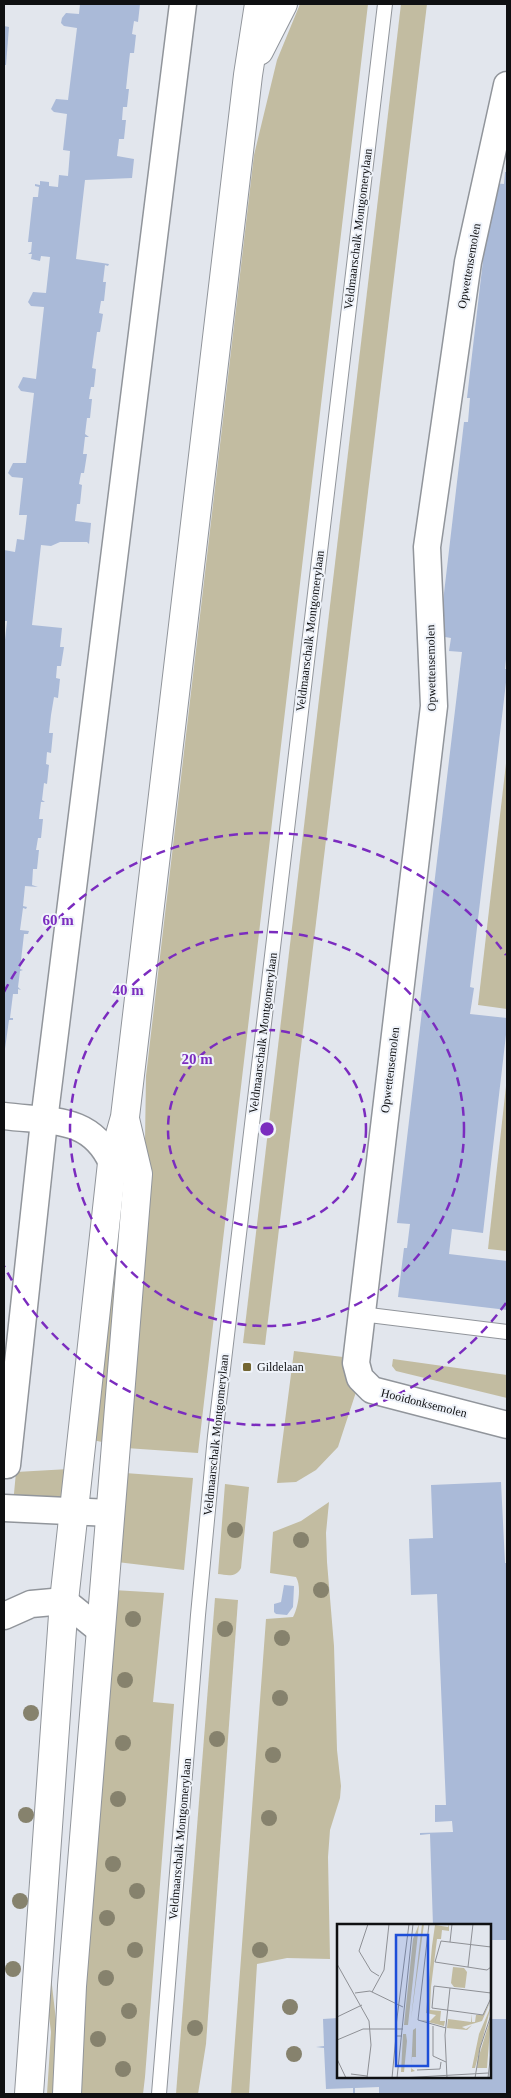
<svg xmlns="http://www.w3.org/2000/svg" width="511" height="2098" viewBox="0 0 511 2098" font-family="Georgia,serif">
<rect width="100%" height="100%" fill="#e2e6ed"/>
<g fill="#c2bca1">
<path d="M300 4H368L198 1453 126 1448 143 1269 146 1076 254 155 277 60Z"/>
<path d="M401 4H427L265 1345 243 1343Z"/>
<path d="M507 755V1009L478 1005Z"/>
<path d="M507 1077V1251L488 1249Z"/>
<path d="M126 1150 110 1402 102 1442 88 1439Z"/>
<path d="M294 1351 343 1357 347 1374 356 1392 338 1447 316 1470 296 1482 277 1483Z"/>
<path d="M393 1359 507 1375V1398L396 1371 392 1366Z"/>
<path d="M69 1469 66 1506 13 1504 16 1472Z"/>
<path d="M125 1473 193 1478 184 1570 117 1562Z"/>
<path d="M225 1484 249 1487 241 1568C236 1578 227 1575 218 1574Z"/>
<path d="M329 1502 326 1533 327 1562 334 1646 337 1750 341 1786 340 1798 330 1830 328 1857 330 1959 287 1958 257 1964 249 2094H231L266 1619 293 1617C298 1608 302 1587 296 1577L270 1573 273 1532 301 1521Z"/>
<path d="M113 1590 164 1593 153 1702 174 1704 145 2077 143 2094H73Z"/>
<path d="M215 1598 238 1600 206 2044 198 2094H176Z"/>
<path d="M71 1635 76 1637 50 1941C49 1971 54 1999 57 2029 58 2050 55 2073 53 2094H47L51 2032 43 1967V1940L68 1638Z"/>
</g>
<g fill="#aabad8">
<path d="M80 4H140L138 22 134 21 132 34 136 35 134 53H130L128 70 126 89H129L127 107H123L122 120H126L124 139H119L117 156 134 159 132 178 85 180 76 259 109 264 108 266 105 265 103 282H106L104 301H101L99 313 103 314 100 332H97L92 368 96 369 94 387H91L89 399H92L90 418H87L85 434 89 437H85L83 454H87L84 473H81L79 484 82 485 80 504H77L75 521 91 523 89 544 87 542H60L51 546 41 545 32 625 62 628 60 647H64L61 666H57L56 678 60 679 58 698 54 697 51 715 49 733H53L51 753 47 752 46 764 49 765 47 784 44 783 42 800 45 802H41L39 819H43L41 838H38L36 850H39L37 869H33L32 885 38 887 25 886 23 906 27 907 26 909 23 908 20 930 29 931 28 934H24L20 969 23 970 20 971 18 987 21 990 18 989V994H13L10 1018H13V1020H9L4 1056V649L7 621H4V550L15 552 17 539 24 540 27 515H19L23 478 12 477 8 473 13 463H26L34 393 21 391 18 387 23 377 36 379 44 307 31 306 28 302 33 292 46 293 50 257 41 256 40 261 31 259 32 254H28L31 252 32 242H28L33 197H38L39 187 35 186V184L40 185V181L49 182V186L58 187 59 175 68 176 70 151 63 150 67 114 54 112 51 109 56 99 68 100 77 28 64 26 61 23 62 18 66 13 79 14Z"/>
<path d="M4 26 9 27 6 65H4Z"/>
<path d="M505 172H507V649L505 669H507V674L470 987 474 988 470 1014 507 1018V1026L483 1233 452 1229 449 1254 507 1261V1310L398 1297 404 1248H407L410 1224 397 1223 422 1011H419L462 652 449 651 451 638 439 636 464 422H468L470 398H467L492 183 504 184Z"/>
<path d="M501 1482 505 1563H507V1940H490V1926H433L430 1834 420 1835V1833L453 1832 452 1821 435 1822V1805H446L437 1594 411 1595 409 1539 433 1538 431 1485Z"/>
<path d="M284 1585 294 1586 293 1607 287 1615 276 1614 274 1612V1604L281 1602Z"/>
<path d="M338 2018V2077H490V2019H507V2094H379V2087L355 2088V2093H353V2088L326 2089 324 2048 316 2047 324 2046 323 2019Z"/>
</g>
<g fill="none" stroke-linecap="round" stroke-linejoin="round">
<defs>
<g id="service">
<path d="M361 1314 507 1332"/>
<path d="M159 2094 198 1615 215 1436 385 4"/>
</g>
<g id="minor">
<path d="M507 85 468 262 427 547 434 706 356 1363 360 1378 372 1390 507 1425"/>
<path d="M4 1116C49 1122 91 1115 112 1163"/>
<path d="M7 1465 44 1121 183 4"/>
<path d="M4 1508 110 1513"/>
<path d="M4 1616 31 1604 64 1601 100 1630"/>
</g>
<g id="secondary">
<path d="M259 51 283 4"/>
<path d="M29 2094 64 1601 112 1163 125 1117 248 75 259 4"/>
<path d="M67 2094 72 1986 138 1174 125 1119"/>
</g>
</defs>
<use href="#service" stroke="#91959b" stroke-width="16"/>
<use href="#minor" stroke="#91959b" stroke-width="29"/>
<use href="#secondary" stroke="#91959b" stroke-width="30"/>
<use href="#service" stroke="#fff" stroke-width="14"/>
<use href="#minor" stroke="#fff" stroke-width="26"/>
<use href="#secondary" stroke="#fff" stroke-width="28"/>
</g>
<g fill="#86826d">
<circle cx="235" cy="1530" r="8"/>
<circle cx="301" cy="1540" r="8"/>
<circle cx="321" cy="1590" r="8"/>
<circle cx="133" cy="1619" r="8"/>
<circle cx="225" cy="1629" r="8"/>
<circle cx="282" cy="1638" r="8"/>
<circle cx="125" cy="1680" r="8"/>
<circle cx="280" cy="1698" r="8"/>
<circle cx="31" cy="1713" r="8"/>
<circle cx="217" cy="1739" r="8"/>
<circle cx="123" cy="1743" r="8"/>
<circle cx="273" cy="1755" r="8"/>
<circle cx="118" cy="1799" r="8"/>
<circle cx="26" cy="1815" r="8"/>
<circle cx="269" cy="1818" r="8"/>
<circle cx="113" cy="1864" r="8"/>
<circle cx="137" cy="1891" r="8"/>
<circle cx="20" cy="1901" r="8"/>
<circle cx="107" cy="1918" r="8"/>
<circle cx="135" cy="1950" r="8"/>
<circle cx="260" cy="1950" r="8"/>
<circle cx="13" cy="1969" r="8"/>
<circle cx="106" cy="1978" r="8"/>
<circle cx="290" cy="2007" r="8"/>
<circle cx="129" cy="2011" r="8"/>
<circle cx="195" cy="2028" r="8"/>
<circle cx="98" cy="2039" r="8"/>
<circle cx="294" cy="2054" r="8"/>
<circle cx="123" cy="2069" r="8"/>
</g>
<g fill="none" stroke="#7b2cbf" stroke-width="2.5" stroke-dasharray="9 6">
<circle cx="267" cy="1129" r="99"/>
<circle cx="267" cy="1129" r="197"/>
<path d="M506 1303A296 296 0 0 1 4 1266M4 992A296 296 0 0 1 506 955"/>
</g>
<rect fill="#736633" stroke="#eff3fa" stroke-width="2" x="242" y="1362" width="10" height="10" rx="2.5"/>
<g text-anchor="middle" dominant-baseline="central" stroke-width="4" stroke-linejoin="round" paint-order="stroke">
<g font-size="12" fill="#0f1012" stroke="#eff3fa">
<text transform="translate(358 229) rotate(-83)">Veldmaarschalk Montgomerylaan</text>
<text transform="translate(469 266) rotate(-80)">Opwettensemolen</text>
<text transform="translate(310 631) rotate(-83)">Veldmaarschalk Montgomerylaan</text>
<text transform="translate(431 668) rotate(-91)">Opwettensemolen</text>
<text transform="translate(263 1033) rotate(-83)">Veldmaarschalk Montgomerylaan</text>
<text transform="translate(390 1070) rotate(-83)">Opwettensemolen</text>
<text transform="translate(424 1403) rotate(14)">Hooidonksemolen</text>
<text transform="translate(216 1435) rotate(-84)">Veldmaarschalk Montgomerylaan</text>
<text transform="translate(180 1839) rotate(-85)">Veldmaarschalk Montgomerylaan</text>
</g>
<g font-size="12" fill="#0f1012" stroke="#eff3fa" text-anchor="start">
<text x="257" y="1367">Gildelaan</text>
</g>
</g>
<g transform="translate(337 1924)">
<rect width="154" height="154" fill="#e2e6ed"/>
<path d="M82 0 71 101H67L76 15ZM85 0H87L74 95ZM112 0V7L105 6 104 15H100L94 63 93 86 104 87 103 97H108L107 102 83 96 93 97 99 91 89 89 95 22 98 1 111 3ZM116 43 127 44 130 48 128 64 117 63 114 59ZM154 76 145 97 125 103 129 105 135 101 130 106 110 104 111 95 134 98 135 90V98H138L139 91H146ZM154 82 138 144H135L142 110ZM154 93 150 144H140L141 135ZM79 104V133H75L74 144 78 147 74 148 76 106ZM66 110H69L70 117 67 148H64Z" fill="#c2bca1"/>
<path fill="none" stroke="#8e9095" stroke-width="1" d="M31 0 22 27 34 47 42 52M92 0 81 96 109 104M113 18 115 0M154 23 104 17 98 38 150 46 154 43M0 40 32 97 34 121 30 154M131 43 136 0M35 68 47 46 52 0M18 69 33 67 66 83M154 69 97 62 95 84 146 91 154 74M0 93 25 81M59 102 72 0M96 102V132L109 138M0 116 26 105H66M0 135 9 154M80 146 103 145 104 138M14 150 30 152M55 154 59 112H65M60 154 76 0M63 154 151 149M110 154 108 111 113 64M138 154 143 124 154 91M151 154 154 127"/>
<path fill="#1d4ed8" fill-opacity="0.15" stroke="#1d4ed8" stroke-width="2.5" d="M59 11H91V142H59Z"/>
<rect width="154" height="154" fill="none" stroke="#0f1012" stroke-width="2.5"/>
</g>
<circle cx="267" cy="1129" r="8" fill="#7b2cbf" stroke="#eff3fa" stroke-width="2.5"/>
<g font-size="15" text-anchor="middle" font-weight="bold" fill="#7b2cbf" stroke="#eff3fa" stroke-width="4" stroke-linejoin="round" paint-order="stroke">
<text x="58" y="925">60 m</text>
<text x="128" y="995">40 m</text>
<text x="197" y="1064">20 m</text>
</g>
<rect width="511" height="2098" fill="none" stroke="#0f1012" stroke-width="10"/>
</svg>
